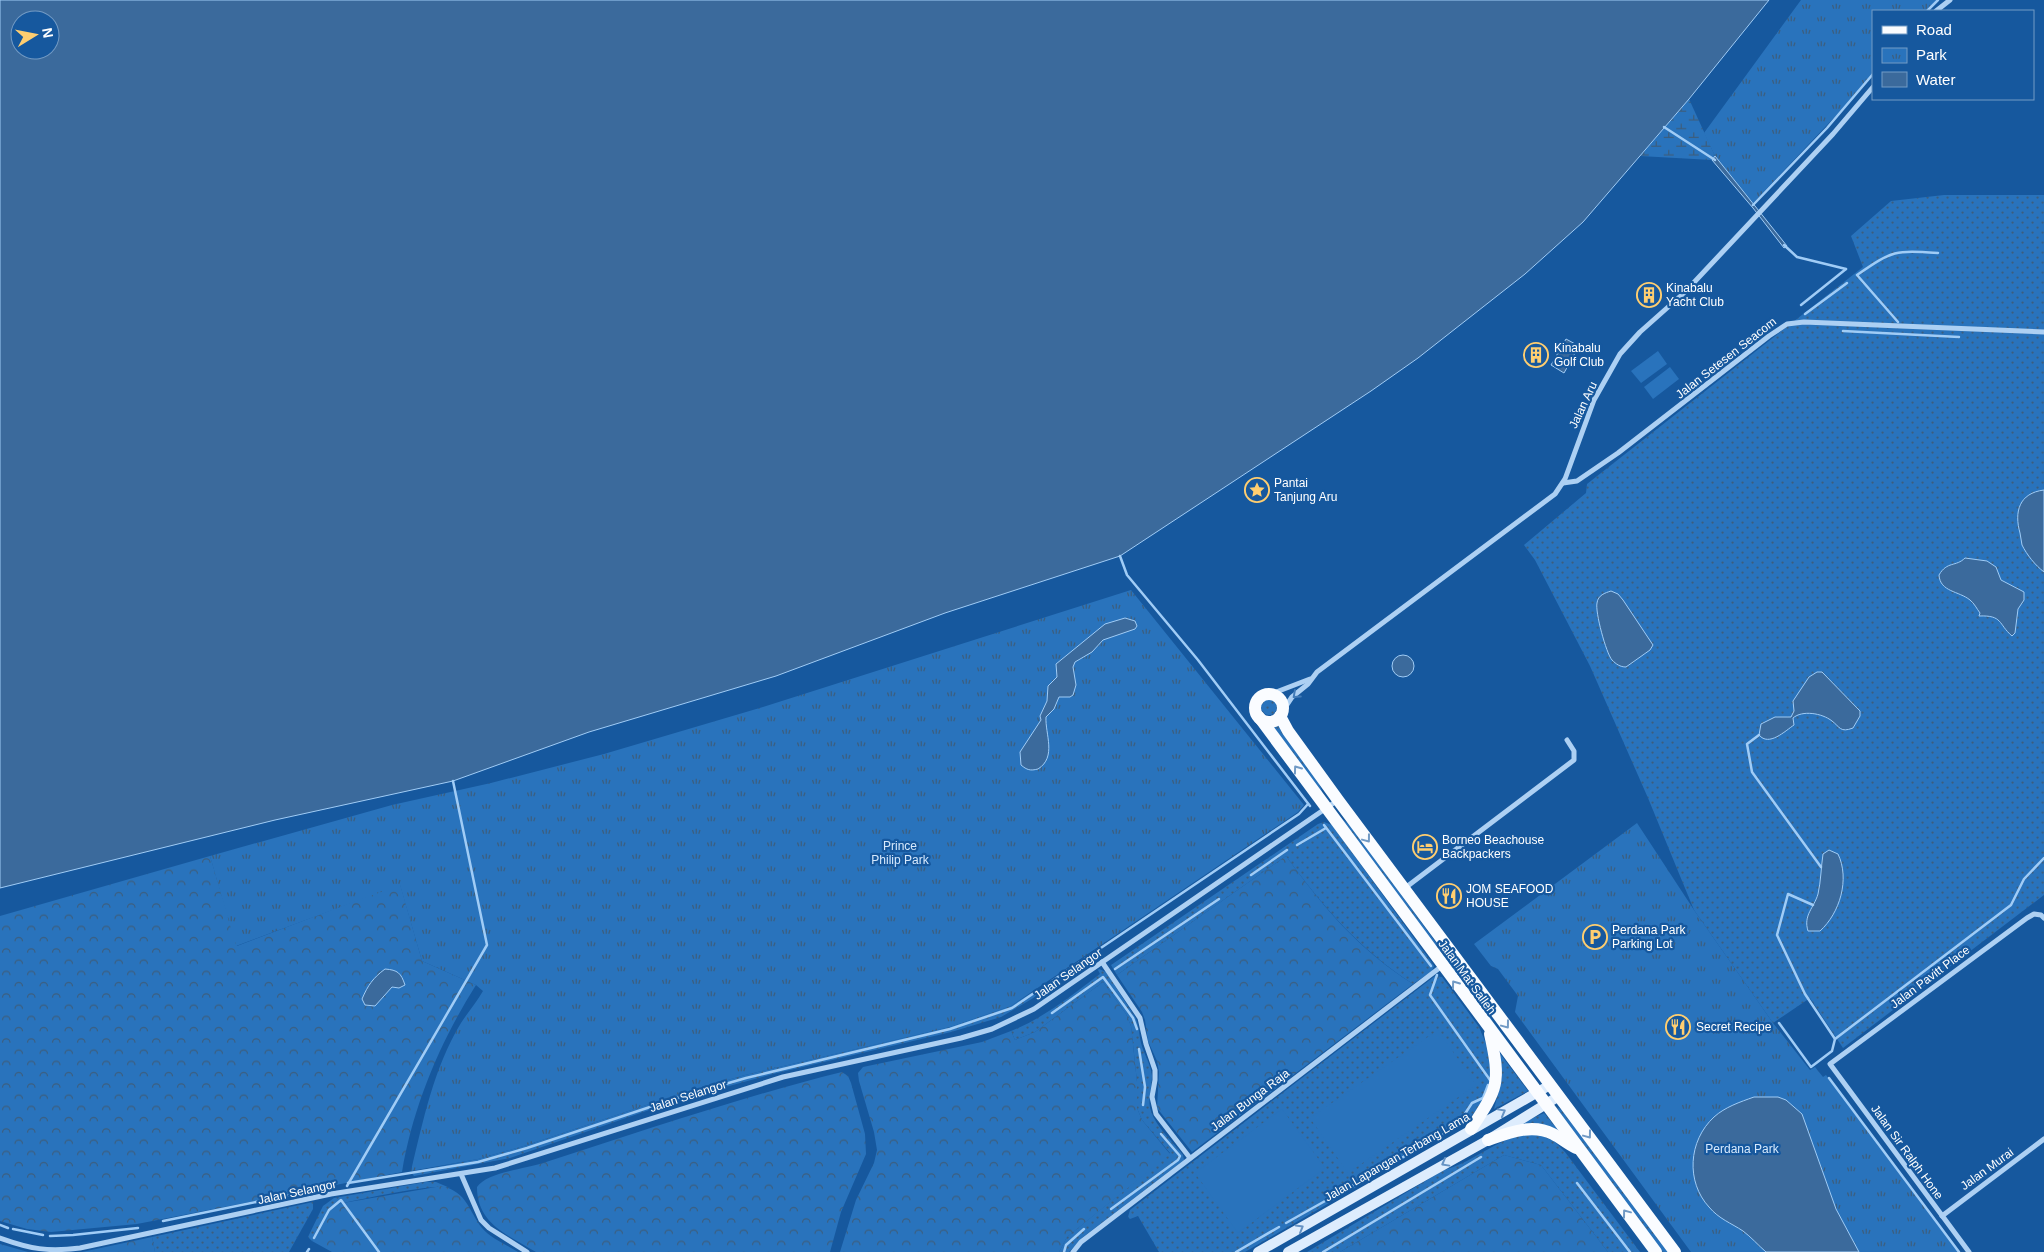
<svg xmlns="http://www.w3.org/2000/svg" width="2044" height="1252" viewBox="0 0 2044 1252" font-family="Helvetica,sans-serif">
<defs>
<pattern id="grass-dots" width="8" height="8" patternUnits="userSpaceOnUse" patternTransform="scale(1.25)"><rect width="8" height="8" fill="#2973bc"/><path d="M2 2h.1M6 6h.1" fill="none" stroke="#3c5e7e" stroke-width="1.8" stroke-linecap="round"/></pattern>
<pattern id="forest-crowns" width="20" height="18" patternUnits="userSpaceOnUse" patternTransform="scale(1.25)"><rect width="20" height="18" fill="#2973bc"/><path d="M2 6a3 3 0 1 1 6 0M12 15a3 3 0 1 1 6 0" fill="none" stroke="#3c5e7e"/></pattern>
<pattern id="wetland-marsh" width="20" height="14" patternUnits="userSpaceOnUse" patternTransform="scale(1.25)"><rect width="20" height="14" fill="#2973bc"/><path d="M1 5h8M5 5V1M11 12h8M15 12V8" fill="none" stroke="#3c5e7e"/></pattern>
<pattern id="park-tufts" width="24" height="20" patternUnits="userSpaceOnUse" patternTransform="scale(1.25)"><rect width="24" height="20" fill="#2973bc"/><path d="M3 7l-1-3M5 7V3M7 7l1-3M15 17l-1-3M17 17v-4M19 17l1-3" fill="none" stroke="#3c5e7e"/></pattern>
</defs>
<rect width="100%" height="100%" fill="#16589e"/>
<g fill="url(#grass-dots)">
<path d="M1944 195H2044V895L1843 1048 1810 998 1773 1023 1694 910 1648 798 1590 666 1535 560 1524 545 1586 493 1587 484 1863 267 1851 236 1891 201Z"/>
<circle cx="1269" cy="707" r="8"/>
<path d="M1280 723 1319 783 1325 800 1274 727Z"/>
<path d="M1335 813 1352 827 1534 1078Z"/>
<path d="M1324 822 1332 825 1432 963 1434 966 1432 971 1413 984C1360 950 1323 907 1286 856L1117 975 1111 965 1318 824Z"/>
<path d="M1099 969 1106 972 1135 1017C1139 1025 1139 1034 1141 1043 1144 1055 1151 1064 1152 1076 1152 1088 1147 1099 1151 1111 1156 1127 1173 1142 1183 1155L1184 1160 1083 1237 1069 1252H1059L1067 1237 1170 1153 1142 1120 1137 1108V1082L1131 1026 1126 1014 1103 982 1035 1032 1015 1040 1011 1031C1044 1018 1072 995 1100 974L1098 970Z"/>
<path d="M1435 976 1442 977 1479 1027 1487 1046 1492 1078 1480 1107 1467 1120 1384 1171 1245 1252H1159L1138 1216 1130 1219 1128 1217 1130 1210Z"/>
<path d="M1036 990 1040 994 1001 1017 951 1032 773 1074 681 1099 510 1158 414 1176 411 1172 478 1159 527 1145 679 1094 745 1075 950 1027 1011 1006Z"/>
<path d="M1498 1051 1528 1091 1494 1109 1502 1079Z"/>
<path d="M1556 1107 1559 1108 1565 1113 1669 1252H1662Z"/>
<path d="M1544 1113 1559 1131 1518 1125Z"/>
<path d="M1538 1134 1554 1141 1565 1152 1640 1252H1608L1541 1165 1504 1155 1340 1252H1307L1444 1170C1471 1163 1492 1143 1518 1136 1524 1134 1531 1134 1538 1134Z"/>
<path d="M426 1182H436L450 1188C430 1183 362 1200 337 1204L312 1241 308 1237 323 1206 334 1198Z"/>
<path d="M313 1202V1209L289 1252H155L152 1237Z"/>
</g>
<g fill="url(#forest-crowns)">
<path d="M210 856 237 946 400 884 422 961 476 985C440 1042 413 1106 402 1172L137 1224 51 1232 27 1229 0 1221V916Z"/>
<path d="M1286 856C1323 907 1359 950 1413 984L1192 1152 1157 1108 1159 1072 1157 1061 1148 1041 1145 1020 1142 1012 1117 975Z"/>
<path d="M1103 982 1126 1014 1131 1026 1137 1082V1108L1142 1120 1170 1154 1067 1237 1059 1252H840L856 1200 874 1163 877 1150 874 1132 859 1081 858 1073 863 1067 982 1042 1011 1031 1015 1040 1035 1032Z"/>
<path d="M842 1072 848 1076 851 1083 865 1134 866 1154 841 1212 830 1252H536C508 1235 477 1224 477 1187 487 1172 526 1169 543 1163 643 1131 741 1097 842 1072Z"/>
<path d="M1504 1155 1541 1165 1608 1252H1340Z"/>
<path d="M442 1186C468 1193 468 1210 482 1228 490 1238 507 1245 518 1252H332L312 1241 329 1210 337 1204Z"/>
<path d="M152 1237 155 1252H82Z"/>
<path d="M0 1244 28 1252H0Z"/>
</g>
<path fill="url(#wetland-marsh)" d="M1689 99 1715 156 1712 160 1640 156Z"/>
<g fill="url(#park-tufts)">
<path d="M1801 0H1937L1925 11H1873V73L1845 106 1753 203 1715 156 1704 133Z"/>
<path d="M1131 590 1304 805 1298 812 1011 1006 950 1027 745 1075 679 1094 527 1145 478 1159 411 1171C423 1121 434 1067 461 1023 468 1012 477 1002 483 991L476 985 422 961 400 885 236 946 210 856 392 805 491 783 604 754 763 707Z"/>
<path d="M1637 823 1694 910 1773 1023 1810 1070 1815 1067 1823 1077 1826 1075 1958 1252H1691L1515 1012 1518 996 1498 969 1491 966 1474 944Z"/>
</g>
<g fill="#2973bc">
<path d="M1658 351 1667 364 1641 383 1631 371Z"/>
<path d="M1670 367 1679 379 1653 399 1644 387Z"/>
<path d="M1438 1030 1476 1085 1348 1173 1310 1118Z"/>
<path d="M1282 1109 1325 1168 1238 1233 1195 1173Z"/>
</g>
<g fill="#3b6a9c" stroke="#a0ccf6" fill-rule="evenodd">
<path d="M0 0H1769L1689 99 1583 222 1525 274 1418 358 1371 391 1120 556 945 613 776 676 589 732 453 781 275 820 0 888ZM20 20H50V50H20Z"/>
<path d="M1715 156 1787 246 1784 248 1753 208 1712 160Z"/>
<path d="M1566 339 1579 346 1564 373 1551 365Z"/>
<path d="M2044 490V572C2035 565 2027 555 2022 545 2021 541 2021 537 2020 533 2014 512 2019 493 2044 490Z"/>
<path d="M1965 558 1987 561 1996 567 2001 580 2024 592V600L2018 609 2015 633 2012 636C1998 624 2003 615 1979 616L1980 613C1977 609 1974 603 1970 600 1959 591 1940 592 1939 575 1947 561 1956 567 1965 558Z"/>
<path d="M1611 591 1618 594 1623 600 1653 645 1650 650 1626 667C1620 667 1616 664 1612 660 1606 653 1595 612 1597 603 1598 595 1605 593 1611 591Z"/>
<path d="M1125 618 1135 621 1137 626 1135 629 1103 640 1092 652 1075 662 1073 667 1076 685 1073 695 1070 697H1059L1054 709 1046 717C1045 734 1057 757 1038 769 1030 771 1027 770 1021 765L1020 752 1041 720 1040 716 1047 701 1048 686 1057 677 1056 664 1105 624Z"/>
<circle cx="1403" cy="666" r="11"/>
<path d="M1817 672H1822L1860 711V716L1853 728C1840 733 1840 727 1832 721 1822 713 1802 710 1793 718L1794 725C1785 731 1769 747 1759 735L1761 724 1775 717H1791L1794 711 1793 701 1809 677Z"/>
<path d="M1829 850 1838 854C1850 879 1840 913 1820 931H1808C1803 915 1814 908 1818 894 1821 881 1821 867 1823 854Z"/>
<path d="M385 969C398 970 401 973 405 985L399 988 392 987 375 1006 365 1005 362 999C368 985 373 978 385 969Z"/>
<path d="M1754 1097H1778L1786 1100 1802 1114 1836 1209 1859 1252H1766C1758 1245 1751 1237 1743 1231 1731 1223 1719 1219 1709 1207 1686 1182 1688 1141 1714 1117 1725 1107 1740 1102 1754 1097Z"/>
</g>
<g fill="none" stroke-linecap="round" stroke-linejoin="round">
<g stroke="#a0ccf6" stroke-width="2.5">
<path d="M1927 11 1938 0"/>
<path d="M1664 127 1715 160"/>
<path d="M1753 205 1827 128 1873 74"/>
<path d="M1784 245 1797 257 1846 269"/>
<path d="M1801 305 1846 269"/>
<path d="M1805 314 1847 283"/>
<path d="M1898 322 1857 275C1893 250 1895 250 1938 253"/>
<path d="M1843 331 1959 337"/>
<path d="M1120 556 1127 575 1198 660 1310 806"/>
<path d="M1759 735 1747 744 1752 772 1821 867"/>
<path d="M1324 825 1431 966"/>
<path d="M1297 845 1326 828"/>
<path d="M1251 875 1287 850"/>
<path d="M1813 905 1788 894 1777 935 1805 994 1835 1039"/>
<path d="M1115 969 1219 899"/>
<path d="M1437 975 1430 995 1490 1080"/>
<path d="M1052 981 1299 814 1308 804"/>
<path d="M1052 1013 1103 977 1133 1018 1137 1029"/>
<path d="M1779 1023 1811 1067 1832 1051 1835 1039 2011 905 2024 879 2044 858"/>
<path d="M1139 1049 1145 1087 1143 1105"/>
<path d="M1829 1078 1959 1252"/>
<path d="M1410 1153 1457 1126 1472 1103 1483 1098 1488 1085"/>
<path d="M348 1183 478 1162 527 1148 680 1097 746 1078 950 1029 1012 1008 1037 991"/>
<path d="M1577 1183 1630 1252"/>
<path d="M347 1186 487 945 453 781"/>
<path d="M1111 1209 1178 1160 1180 1156 1161 1134"/>
<path d="M163 1221 329 1187"/>
<path d="M1286 1223 1405 1156"/>
<path d="M0 1225 8 1228"/>
<path d="M13 1229 43 1235"/>
<path d="M50 1236 73 1235 138 1228"/>
<path d="M314 1238 329 1210 341 1200 379 1252"/>
<path d="M307 1252 309 1249"/>
<path d="M1064 1252 1066 1245 1084 1229"/>
<path d="M1236 1252 1279 1227"/>
<path d="M1323 1252 1481 1157"/>
</g>
<g stroke="#add0f3" stroke-width="5">
<path d="M1936 11 1950 0"/>
<path d="M1563 483 1577 481 1618 453 1769 336 1787 324 1804 322 2044 332"/>
<path d="M1271 694 1310 679"/>
<path d="M1282 712 1292 697 1308 684 1317 672 1555 494 1565 479 1594 400 1620 354 1640 332 1685 292 1833 134 1873 87"/>
<path d="M1405 888 1574 760V751L1567 740"/>
<path d="M1102 962 1140 1018 1146 1044 1155 1070V1080L1152 1097 1156 1114 1190 1158"/>
<path d="M461 1174 481 1220 489 1228 527 1252"/>
<path d="M1942 1216 2044 1139"/>
<path d="M0 1238C31 1249 47 1252 80 1248L331 1194 495 1168 783 1077 961 1038 992 1029 1034 1009 1338 800"/>
<path d="M1073 1252 1081 1242 1442 966"/>
<path d="M1969 1252 1830 1064 2027 918 2034 914 2041 915 2044 918"/>
</g>
<g stroke="#ddecfd" stroke-width="10">
<path d="M1258 1252 1550 1085"/>
<path d="M1288 1252 1488 1140 1559 1096"/>
</g>
<g stroke="#fafcff" stroke-width="12">
<circle cx="1269" cy="708" r="14"/>
<path d="M1280 716 1288 731 1338 800 1675 1252"/>
<path d="M1259 717 1656 1252"/>
<path d="M1471 1129C1498 1088 1501 1083 1490 1034"/>
<path d="M1488 1140C1508 1133 1532 1123 1553 1134 1561 1138 1568 1144 1576 1148"/>
</g>
</g>
<defs><path id="oneway-chevron" d="M-2-3.5L2.5 0L-2 3.5" fill="none" stroke-width="1.6" stroke-linecap="round" stroke-linejoin="round" transform="scale(1.25)"/></defs>
<use stroke="#437cb8" href="#oneway-chevron" transform="translate(1296 695) rotate(138)"/>
<g stroke="#719ac5">
<use href="#oneway-chevron" transform="translate(1297 769) rotate(-126)"/>
<use href="#oneway-chevron" transform="translate(1367 839) rotate(53)"/>
<use href="#oneway-chevron" transform="translate(1455 984) rotate(-126)"/>
<use href="#oneway-chevron" transform="translate(1506 1025) rotate(53)"/>
<use href="#oneway-chevron" transform="translate(1588 1135) rotate(53)"/>
<use href="#oneway-chevron" transform="translate(1626 1213) rotate(-127)"/>
</g>
<g stroke="#6693c4">
<use href="#oneway-chevron" transform="translate(1502 1112) rotate(-29)"/>
<use href="#oneway-chevron" transform="translate(1445 1163) rotate(151)"/>
<use href="#oneway-chevron" transform="translate(1300 1228) rotate(-30)"/>
</g>
<defs>
<symbol id="building-ring" viewBox="-11 -11 22 22"><circle r="9.5" fill="#16589e" stroke="#ffce70" stroke-width="1.5"/><path d="M-4-6H4V6H1V3H-1V6H-4ZM-2.5-4.3h1.7v1.8h-1.7ZM.8-4.3h1.7v1.8H.8ZM-2.5-1h1.7V.8h-1.7ZM.8-1h1.7V.8H.8Z" fill="#ffce70"/></symbol>
<symbol id="sight-ring" viewBox="-11 -11 22 22"><circle r="9.5" fill="#16589e" stroke="#ffce70" stroke-width="1.5"/><path d="M0-6L1.8-2.2L6-1.7L2.9 1.2L3.7 5.4L0 3.3L-3.7 5.4L-2.9 1.2L-6-1.7L-1.8-2.2Z" fill="#ffce70"/></symbol>
<symbol id="hotel-ring" viewBox="-11 -11 22 22"><circle r="9.5" fill="#16589e" stroke="#ffce70" stroke-width="1.5"/><path d="M-6-4.5h1.5V1H6V5H4.5V3h-9V5H-6ZM-4 0a1.8 1.8 0 1 1 3.6 0ZM.5 0V-2.5h3Q6-2.5 6 0Z" fill="#ffce70"/></symbol>
<symbol id="restaurant-ring" viewBox="-11 -11 22 22"><circle r="9.5" fill="#16589e" stroke="#ffce70" stroke-width="1.5"/><path d="M-5-6h1v4h1v-4h1v4h1v-4h1v5L-1.5 .5V6h-2V.5L-5-1ZM5-6V6H3V1.5H1.5Q1.5-4 5-6Z" fill="#ffce70"/></symbol>
<symbol id="parking-ring" viewBox="-11 -11 22 22"><circle r="9.5" fill="#16589e" stroke="#ffce70" stroke-width="1.5"/><path d="M-3.5-5.5H1a3.5 3.5 0 0 1 0 7H-1V5.5H-3.5ZM-1-3.4V-.6H.8a1.4 1.4 0 0 0 0-2.8Z" fill="#ffce70"/></symbol>
</defs>
<g fill-rule="evenodd">
<use href="#building-ring" x="1635" y="281" width="28" height="28"/>
<use href="#building-ring" x="1522" y="341" width="28" height="28"/>
<use href="#sight-ring" x="1243" y="476" width="28" height="28"/>
<use href="#hotel-ring" x="1411" y="833" width="28" height="28"/>
<use href="#restaurant-ring" x="1435" y="882" width="28" height="28"/>
<use href="#parking-ring" x="1581" y="923" width="28" height="28"/>
<use href="#restaurant-ring" x="1664" y="1013" width="28" height="28"/>
</g>
<g text-anchor="middle" dominant-baseline="central" stroke-width="4.5" stroke-linejoin="round" paint-order="stroke">
<g font-size="12" fill="#fff" stroke="#16589e" text-anchor="start">
<text x="1666" y="288">Kinabalu<tspan x="1666" dy="14">Yacht Club</tspan></text>
<text x="1554" y="348">Kinabalu<tspan x="1554" dy="14">Golf Club</tspan></text>
<text x="1274" y="483">Pantai<tspan x="1274" dy="14">Tanjung Aru</tspan></text>
<text x="1442" y="840">Borneo Beachouse<tspan x="1442" dy="14">Backpackers</tspan></text>
<text x="1466" y="889">JOM SEAFOOD<tspan x="1466" dy="14">HOUSE</tspan></text>
<text x="1612" y="930">Perdana Park<tspan x="1612" dy="14">Parking Lot</tspan></text>
<text x="1696" y="1027">Secret Recipe</text>
</g>
<g font-size="12" fill="#fff" stroke="#16589e">
<text transform="translate(1726 358) rotate(-38)">Jalan Setesen Seacom</text>
<text transform="translate(1583 405) rotate(-65)">Jalan Aru</text>
<text transform="translate(1068 974) rotate(-35)">Jalan Selangor</text>
<text transform="translate(1467 977) rotate(54)">Jalan Mat Salleh</text>
<text transform="translate(1930 977) rotate(-37)">Jalan Pavitt Place</text>
<text transform="translate(688 1096) rotate(-18)">Jalan Selangor</text>
<text transform="translate(1250 1100) rotate(-37)">Jalan Bunga Raja</text>
<text transform="translate(1907 1152) rotate(54)">Jalan Sir Ralph Hone</text>
<text transform="translate(1397 1157) rotate(-30)">Jalan Lapangan Terbang Lama</text>
<text transform="translate(1987 1169) rotate(-36)">Jalan Murai</text>
<text transform="translate(297 1192) rotate(-12)">Jalan Selangor</text>
</g>
<g font-size="12" fill="#d6e9fd" stroke="#16589e">
<text x="900" y="846">Prince<tspan x="900" dy="14">Philip Park</tspan></text>
<text x="1742" y="1149">Perdana Park</text>
</g>
</g>
<rect x="1872" y="10" width="162" height="90" fill="#16589e" stroke="#739bc5"/>
<rect x="1882" y="26" width="25" height="8" fill="#fafcff" stroke="#739bc5"/>
<text x="1916" y="35" font-size="15" fill="#ffffff">Road</text>
<rect x="1882" y="48" width="25" height="15" fill="url(#park-tufts)" stroke="#739bc5"/>
<text x="1916" y="60" font-size="15" fill="#ffffff">Park</text>
<rect x="1882" y="72" width="25" height="15" fill="#3b6a9c" stroke="#739bc5"/>
<text x="1916" y="85" font-size="15" fill="#ffffff">Water</text>
<g transform="translate(35 35) rotate(80)"><circle r="24" fill="#16589e" stroke="#739bc5"/>
<path d="M0-4L9 19L0 12L-9 19Z" fill="#ffce70"/>
<text y="-8" font-size="14" font-weight="bold" text-anchor="middle" fill="#ffffff">N</text>
</g>
</svg>
